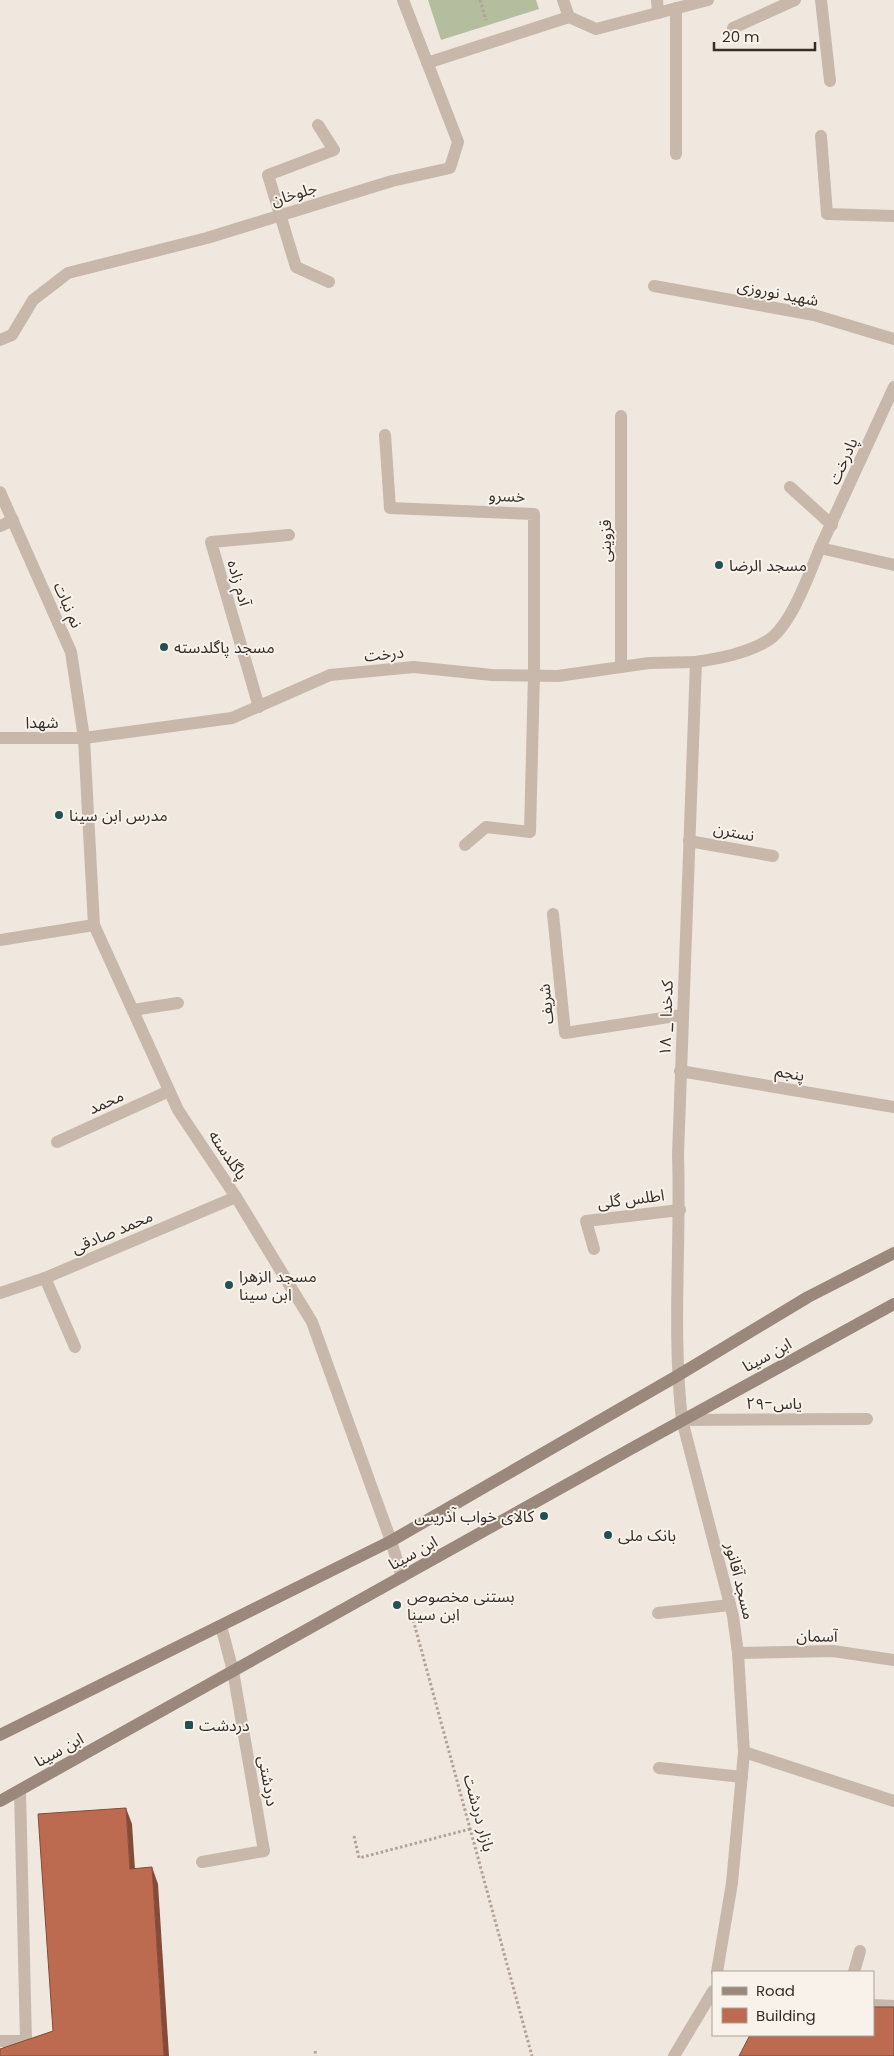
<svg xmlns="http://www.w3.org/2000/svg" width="894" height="2056" viewBox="0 0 894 2056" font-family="Poppins,'Noto Sans Arabic',sans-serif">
<rect width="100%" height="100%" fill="#f0e8de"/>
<path fill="#b4be9f" d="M428 0H536L539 9 441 40Z"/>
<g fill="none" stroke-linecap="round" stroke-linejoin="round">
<g stroke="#b3a295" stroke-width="3" stroke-dasharray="2.5 2.5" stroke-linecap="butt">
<path d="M480 0 486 20"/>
<path d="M408 1601 532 2056"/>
<path d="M354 1836 359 1858 470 1829"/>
<path d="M315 2051 316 2056"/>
</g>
<g stroke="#c8b8ab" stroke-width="12">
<path d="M657 0 658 13"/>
<path d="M821 0 830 81"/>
<path d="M569 17 596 29 708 0"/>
<path d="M733 28 795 0"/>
<path d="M427 63 569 17 563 0"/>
<path d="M318 125 334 150 268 175 296 267 329 282"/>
<path d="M821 136 827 214 894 216"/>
<path d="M676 154V8"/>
<path d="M654 286 814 315 894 339"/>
<path d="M0 340 12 335 33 300 68 273 207 238 392 181 450 168 458 142 403 0"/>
<path d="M385 435 390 508 534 514V675L530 832 486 827 465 845"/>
<path d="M790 487 832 525"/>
<path d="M0 492 71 652 84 738 94 925 178 1110 236 1197 312 1322 391 1541 402 1577"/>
<path d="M0 526 13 520"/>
<path d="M820 548 894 387"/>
<path d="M621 667V416"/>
<path d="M259 707 211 542 289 535"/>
<path d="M0 738H84L232 718 330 675 414 667 492 675 558 676 649 663 696 662"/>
<path d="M689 841 773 856"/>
<path d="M553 914 565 1033 682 1015"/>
<path d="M0 940 94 925"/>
<path d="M133 1010 178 1003"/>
<path d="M680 1071 894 1107"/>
<path d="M57 1142 169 1091"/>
<path d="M594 1249 586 1221 680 1210"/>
<path d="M45 1278 75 1347"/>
<path d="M0 1293 45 1278 236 1197"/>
<path d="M658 1613 730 1605"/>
<path d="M738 1653 833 1651 894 1660"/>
<path d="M744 1752 894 1801"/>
<path d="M659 1768 742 1777"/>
<path d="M202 1862 264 1851 233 1671 221 1626"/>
<path d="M717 1972 732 1883 744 1752 738 1653 733 1616 682 1420 867 1419"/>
<path d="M854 1972 860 1951"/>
<path d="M873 2005 894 2006"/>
<path d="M0 2041H26L20 1790"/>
<path d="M674 2056 713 1991"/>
</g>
<path stroke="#c8b8ab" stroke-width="12" d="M682 1420C672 1332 681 1243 678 1155L696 662C720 658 745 654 767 641 791 627 809 574 820 548L894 565"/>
<g stroke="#9b887c" stroke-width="12">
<path d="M0 1735 391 1541 677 1376 808 1297 894 1253"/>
<path d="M0 1801 636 1446 894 1304"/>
</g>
</g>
<g fill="#844b38">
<path d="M126 1808 132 1824 136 1885 130 1869Z"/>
<path d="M152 1867 158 1884 169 2056H164Z"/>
</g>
<g fill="#bc6b50" stroke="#844b38">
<path d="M126 1808 130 1869 152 1867 164 2056H0V2049L53 2031 38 1814Z"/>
<path d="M873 2007H894V2056H739L750 2035H873Z"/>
</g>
<g fill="#225154" stroke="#f8f2ea" stroke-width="2">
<circle cx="719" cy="565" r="5"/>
<circle cx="164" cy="647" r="5"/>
<circle cx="59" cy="815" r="5"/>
<circle cx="229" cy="1285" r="5"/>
<circle cx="544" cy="1516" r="5"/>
<circle cx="608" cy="1535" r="5"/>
<circle cx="397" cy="1605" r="5"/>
<rect x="184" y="1720" width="10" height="10" rx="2.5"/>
</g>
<g text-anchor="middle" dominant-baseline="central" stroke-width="4" stroke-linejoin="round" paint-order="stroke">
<g font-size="16" fill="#362d29" stroke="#f8f2ea">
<text transform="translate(294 194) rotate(-17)">جلوخان</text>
<text transform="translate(778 293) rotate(11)">شهید نوروزی</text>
<text transform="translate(843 461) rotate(-66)">پادرخت</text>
<text transform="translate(507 496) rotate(2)">خسرو</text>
<text transform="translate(605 541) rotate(-90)">قزوینی</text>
<text transform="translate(239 583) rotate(74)">آدم زاده</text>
<text transform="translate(68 605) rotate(66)">نم نبات</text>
<text transform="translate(384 654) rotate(-6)">درخت</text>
<text x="42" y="722">شهدا</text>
<text transform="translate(734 832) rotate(11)">نسترن</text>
<text transform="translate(546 1004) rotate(-96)">شریف</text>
<text transform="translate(666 1018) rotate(-88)">۱۸ _ کدخدا</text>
<text transform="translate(790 1073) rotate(10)">پنجم</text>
<text transform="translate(106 1102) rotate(-24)">محمد</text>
<text transform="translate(228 1155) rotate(56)">پاگلدسته</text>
<text transform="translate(631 1199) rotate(-7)">اطلس گلی</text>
<text transform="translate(112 1232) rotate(-23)">محمد صادقی</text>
<text transform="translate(767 1355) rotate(-29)">ابن سینا</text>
<text x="774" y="1403">۲۹-یاس</text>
<text transform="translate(413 1553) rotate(-29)">ابن سینا</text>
<text transform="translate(740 1581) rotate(76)">مسجد آقانور</text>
<text transform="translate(817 1636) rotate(1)">آسمان</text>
<text transform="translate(59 1750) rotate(-29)">ابن سینا</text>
<text transform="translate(268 1781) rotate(80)">دردشتی</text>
<text transform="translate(479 1813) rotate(75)">بازار دردشت</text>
</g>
<g font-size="16" fill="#362d29" stroke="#f8f2ea" text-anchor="start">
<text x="729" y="565">مسجد الرضا</text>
<text x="174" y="647">مسجد پاگلدسته</text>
<text x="69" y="815">مدرس ابن سینا</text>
<text x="239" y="1276">مسجد الزهرا<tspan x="239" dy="18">ابن سینا</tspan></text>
<text x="534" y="1516" text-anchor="end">کالای خواب آذریس</text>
<text x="618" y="1535">بانک ملی</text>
<text x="407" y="1596">بستنی مخصوص<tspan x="407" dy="18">ابن سینا</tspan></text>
<text x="199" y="1725">دردشت</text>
</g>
</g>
<rect x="712" y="1971" width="162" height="65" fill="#f8f2ea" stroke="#aaa39d"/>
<rect x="722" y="1987" width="25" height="8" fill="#9b887c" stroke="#aaa39d"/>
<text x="756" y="1996" font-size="15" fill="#362d29">Road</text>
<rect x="722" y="2008" width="25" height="15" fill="#bc6b50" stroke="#aaa39d"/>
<text x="756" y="2021" font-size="15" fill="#362d29">Building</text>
<path d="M714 42v8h101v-8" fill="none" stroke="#362d29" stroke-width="2.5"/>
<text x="722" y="42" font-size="15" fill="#362d29" stroke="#f8f2ea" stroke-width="4" paint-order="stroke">20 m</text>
</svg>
